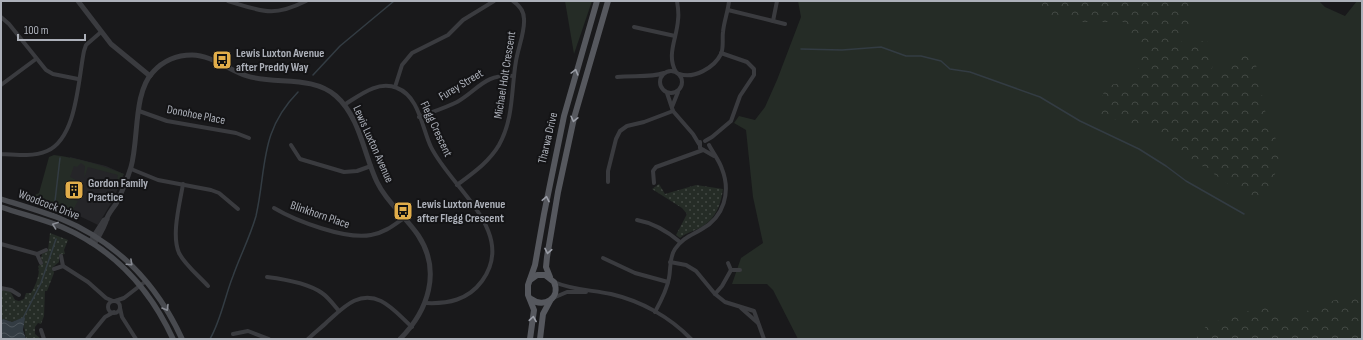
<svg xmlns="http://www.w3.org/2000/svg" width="1363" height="340" viewBox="0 0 1363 340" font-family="'Sofia Sans Condensed',sans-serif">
<defs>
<pattern id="forest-crowns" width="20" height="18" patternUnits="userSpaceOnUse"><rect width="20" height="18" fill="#252c26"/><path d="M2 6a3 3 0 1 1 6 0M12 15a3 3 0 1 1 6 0" fill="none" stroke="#424843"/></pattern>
<pattern id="park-dots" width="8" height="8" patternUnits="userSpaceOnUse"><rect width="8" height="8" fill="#252c26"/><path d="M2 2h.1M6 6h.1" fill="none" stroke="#424843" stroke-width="1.8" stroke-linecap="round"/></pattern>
<pattern id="water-waves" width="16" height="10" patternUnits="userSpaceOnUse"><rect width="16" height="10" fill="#333c43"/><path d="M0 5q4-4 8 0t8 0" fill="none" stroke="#4e565c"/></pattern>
</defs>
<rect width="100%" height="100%" fill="#19191b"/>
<path fill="#252528" d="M70 157 106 166 124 174 113 200 98 225 69 211 62 192Z"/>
<g fill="#252c26">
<path d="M565 1H592L574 54Z"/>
<path d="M798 1H1319L1325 7 1345 16 1357 1H1362V339H798L773 290 767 284H732L741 258 763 243 753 197 746 130 734 123 739 116 755 120 765 107 777 80 801 17Z"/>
<path d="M54 155C78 158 101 165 124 174L114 189 112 188H115L118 175 88 167 84 178 85 166 81 163 77 167 74 166 70 177 82 183 74 181 68 195 71 199 78 201 74 208V214L31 197 39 193 49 157Z"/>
</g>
<g fill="url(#forest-crowns)">
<path d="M1043 1H1188L1192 25 1188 31 1179 38 1185 46 1200 41 1209 42 1213 63 1210 79 1215 78 1238 57 1248 54 1256 65 1266 115 1275 135 1279 161 1269 193 1253 201 1144 126 1096 115 1106 86 1137 79 1141 50 1125 22H1077L1040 13Z"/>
<path d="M1362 294V339H1195L1208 324 1264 306 1289 318 1340 298Z"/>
</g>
<g fill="url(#park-dots)">
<path d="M659 184 665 194 696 185 723 189C721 204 716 218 703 226 695 231 687 232 680 238L676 235 687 214 682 208 652 189Z"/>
<path d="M50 233 68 240 64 250 65 254 59 255V262L53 267 54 273 47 291H45L44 316 41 324 38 323 35 327V334L41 339H26L23 321 20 319 12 322 3 319 1 321V290L10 291 15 300 19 301 24 299 26 293H31C35 287 41 273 38 266L43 263 41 258 42 254 48 250Z"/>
</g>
<path fill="url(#water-waves)" d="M24 317 25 318 23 330 26 339H1V321L3 319 12 322Z"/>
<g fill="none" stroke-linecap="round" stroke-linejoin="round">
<g stroke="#333c43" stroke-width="1.5">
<path d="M801 49 842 50 881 47 906 56H921L941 61 950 69 970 72 1040 97 1080 121 1139 149 1166 166 1186 181 1244 214"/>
<path d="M313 75 340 46 394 1"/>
<path d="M55 201 60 158"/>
<path d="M23 318 41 283 56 239"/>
<path d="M210 339C221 320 225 296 233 276 240 256 250 237 256 216 267 167 259 132 298 92"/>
</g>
<g stroke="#3a3b3f" stroke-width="4">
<path d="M228 1C262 11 272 18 306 1"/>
<path d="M777 1 773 21 785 24"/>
<path d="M728 10 773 21"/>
<path d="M1 17 9 24 46 70 53 74 78 79"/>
<path d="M634 27 675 36"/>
<circle cx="671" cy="82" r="11"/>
<path d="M676 72C666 55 677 38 678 20 679 14 678 7 677 1"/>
<path d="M679 74C694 79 714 68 721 54 724 47 722 39 723 32 724 21 728 12 729 1"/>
<path d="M617 77C632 75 650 78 664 73"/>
<path d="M1 85 36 59"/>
<path d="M395 87 402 65 412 53 448 35 463 20 494 1"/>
<path d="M667 93 673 111 693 134 699 144"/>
<path d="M344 105C360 95 378 80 397 88 419 96 422 128 431 147 451 188 518 232 482 281 468 300 448 304 426 303"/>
<path d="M672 107 678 92"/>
<path d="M139 111 167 121 236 133 249 138"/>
<path d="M419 117C432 112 445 108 457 102 478 90 485 73 514 76"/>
<path d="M705 141 712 137 731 121 740 96 754 75V69L747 62 721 53"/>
<path d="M700 142V148L714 156"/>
<path d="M291 145 300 159 344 172 357 171 371 166"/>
<path d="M1 154C16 155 33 157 47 151 77 138 78 80 84 51L86 45 101 32"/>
<path d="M131 169 158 180 211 190 219 193 238 209"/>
<path d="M608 182V171L616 139 620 131 627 126 644 122 673 111"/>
<path d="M654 183 653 171 656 167 703 150"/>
<path d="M183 184C180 203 171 235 179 253 185 265 199 276 208 286"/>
<path d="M457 185C473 173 489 162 499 145 514 118 511 90 516 61 518 48 525 32 524 19 524 11 519 5 513 1"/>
<path d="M274 208C296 221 346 240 371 235 384 233 394 225 404 218"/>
<path d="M637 220C654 223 667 231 680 242"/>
<path d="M1 244 37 254 46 250"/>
<path d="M37 254 41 263"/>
<path d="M603 258 635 273 668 282"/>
<path d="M670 262 686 265 696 271 715 294 725 302 754 311 764 339"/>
<path d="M728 263 731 270H740"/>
<path d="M63 266 88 282 106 298 113 301"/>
<path d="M54 269 63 266 61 256"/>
<path d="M267 277C283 279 308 283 322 293 328 297 334 305 339 311"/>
<path d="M554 282C572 290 592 290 611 294 641 301 670 317 691 339"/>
<path d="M1 288 11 290 19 295"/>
<path d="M715 294 722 286 731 270"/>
<path d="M553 298 567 292H586"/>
<path d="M115 301 124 298 146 281"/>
<circle cx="114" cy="307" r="6"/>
<path d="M120 308 122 317 136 339"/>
<path d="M741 308 758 323"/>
<path d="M655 312C661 301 667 290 669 278 671 268 669 258 675 249 682 238 692 235 702 229 724 217 731 192 722 169 719 160 713 153 709 145"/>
<path d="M41 330 44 339"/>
<path d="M233 334 248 331 269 339"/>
<path d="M87 339 105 317 114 312"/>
<path d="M308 339C314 333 321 328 327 322 342 309 358 290 381 301 393 307 402 318 412 327"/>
</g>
<g stroke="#3a3b3f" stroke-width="5">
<path d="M78 1 111 44 150 76"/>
<path d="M90 242 104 220 107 219"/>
<path d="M94 244C99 236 105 227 107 218 109 213 113 208 116 204 122 192 127 180 131 167 139 139 133 93 153 72 163 61 177 55 192 55 211 55 229 70 247 76 276 85 312 75 336 96 360 117 364 155 377 182 387 203 405 216 418 235 442 271 428 311 400 339"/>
</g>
<g stroke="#484a4f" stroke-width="5.5">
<path d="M1 199C20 205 40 211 59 218 116 241 157 284 182 339"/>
<path d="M1 207C21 214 42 219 62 227 113 249 150 289 173 339"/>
</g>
<g stroke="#56585e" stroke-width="6">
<path d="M550 277 546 267 547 257 558 192 574 118 608 1"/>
<path d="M530 280 537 275H545L554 282C561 298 544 309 531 299"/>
<path d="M530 339 534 310 528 295V285L535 265 544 214 564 116 597 1"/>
<path d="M540 339 543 314 550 301"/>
</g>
</g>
<defs><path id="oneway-chevron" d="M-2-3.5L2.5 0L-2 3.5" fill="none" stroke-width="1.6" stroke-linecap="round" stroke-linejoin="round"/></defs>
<g stroke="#9b9ea7">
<use href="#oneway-chevron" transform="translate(575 72) rotate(-75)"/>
<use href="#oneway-chevron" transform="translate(574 119) rotate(103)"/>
<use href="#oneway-chevron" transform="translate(546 199) rotate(-79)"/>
<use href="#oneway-chevron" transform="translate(548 251) rotate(101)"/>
<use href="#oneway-chevron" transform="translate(533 319) rotate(-81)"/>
</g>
<g stroke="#898c94">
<use href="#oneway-chevron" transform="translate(55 225) rotate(-160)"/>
<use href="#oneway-chevron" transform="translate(130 263) rotate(43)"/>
<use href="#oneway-chevron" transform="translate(166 308) rotate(59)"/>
</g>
<defs>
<symbol id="bus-square" viewBox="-11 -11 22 22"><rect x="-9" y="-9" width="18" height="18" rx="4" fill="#e1ad4a" stroke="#141416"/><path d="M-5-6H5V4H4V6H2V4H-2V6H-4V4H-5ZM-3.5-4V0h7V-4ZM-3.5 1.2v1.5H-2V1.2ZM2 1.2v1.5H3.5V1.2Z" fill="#111"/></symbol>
<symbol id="building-square" viewBox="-11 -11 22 22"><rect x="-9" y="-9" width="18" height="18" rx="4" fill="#e1ad4a" stroke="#141416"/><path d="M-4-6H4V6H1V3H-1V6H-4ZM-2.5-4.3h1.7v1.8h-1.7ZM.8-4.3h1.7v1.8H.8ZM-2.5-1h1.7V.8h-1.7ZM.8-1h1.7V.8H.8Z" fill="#111"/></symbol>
</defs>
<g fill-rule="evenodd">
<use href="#bus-square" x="211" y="49" width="22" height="22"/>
<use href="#building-square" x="63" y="179" width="22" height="22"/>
<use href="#bus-square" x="392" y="200" width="22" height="22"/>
</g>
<g text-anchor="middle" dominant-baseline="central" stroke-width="4" stroke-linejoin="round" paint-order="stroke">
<g font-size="12" font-weight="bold" fill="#acb0b9" stroke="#141416" text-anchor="start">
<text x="236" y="53">Lewis Luxton Avenue<tspan x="236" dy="14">after Preddy Way</tspan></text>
<text x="88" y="183">Gordon Family<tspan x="88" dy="14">Practice</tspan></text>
<text x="417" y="204">Lewis Luxton Avenue<tspan x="417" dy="14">after Flegg Crescent</tspan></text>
</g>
<g font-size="12" fill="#acb0b9" stroke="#141416">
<text transform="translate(505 75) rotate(-81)">Michael Holt Crescent</text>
<text transform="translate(461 85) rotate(-31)">Furey Street</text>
<text transform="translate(196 115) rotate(11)">Donohoe Place</text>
<text transform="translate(436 129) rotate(65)">Flegg Crescent</text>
<text transform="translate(548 138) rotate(-77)">Tharwa Drive</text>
<text transform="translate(373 144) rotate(66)">Lewis Luxton Avenue</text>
<text transform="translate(49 205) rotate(21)">Woodcock Drive</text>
<text transform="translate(320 215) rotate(19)">Blinkhorn Place</text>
</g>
</g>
<rect width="1363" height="340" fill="none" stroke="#acb0b9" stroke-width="4"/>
<path d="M18 34v6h67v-6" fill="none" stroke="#acb0b9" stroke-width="2"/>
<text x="24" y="34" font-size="12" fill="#acb0b9" stroke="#141416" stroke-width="3" paint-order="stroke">100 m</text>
</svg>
